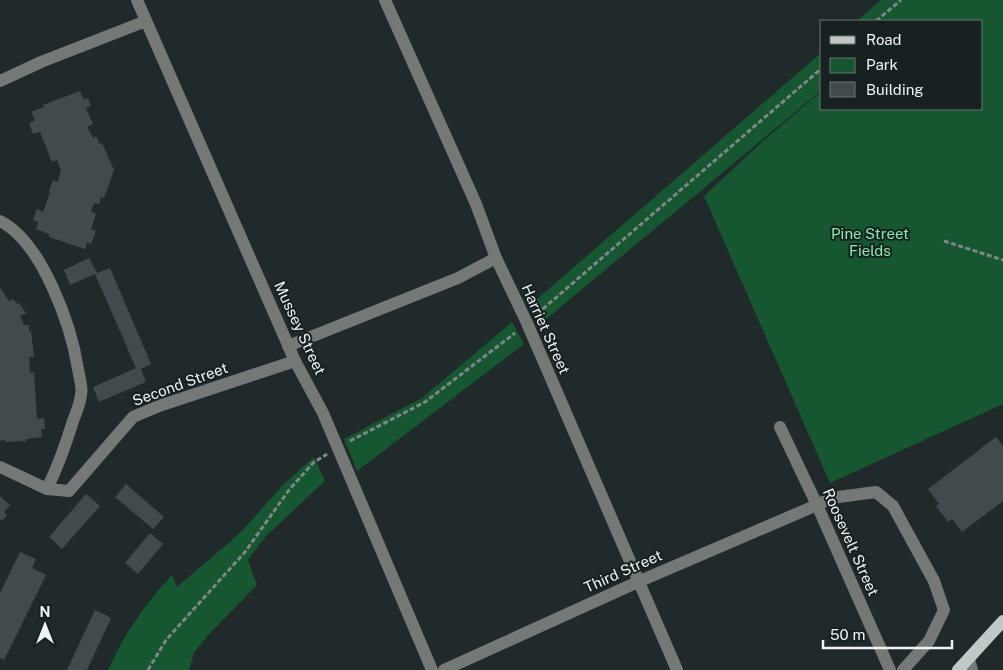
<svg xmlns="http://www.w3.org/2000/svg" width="1003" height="670" viewBox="0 0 1003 670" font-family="'Public Sans',sans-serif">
<rect width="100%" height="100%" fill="#212a2b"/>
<g fill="#165630">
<path d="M881 0H1003V404L830 483 704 196 763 141 822 91V109H982V21H857Z"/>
<path d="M822 52V90L539 325 529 306Z"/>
<path d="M512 322 524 344 357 471 344 439 422 398Z"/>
<path d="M314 457 325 481 266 536 248 560 257 585 209 634 194 653 189 670H108C124 634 145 604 172 575L177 587 240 533 283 485Z"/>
</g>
<g fill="#414a4d">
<path d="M80 91 84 100 88 98 91 106 86 108 93 124 87 127 93 138 96 136 100 144 102 143 114 170 104 198 101 197 99 204 94 203 91 211 96 214 91 229 96 231 91 244 87 242 85 249 49 237V234L36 229 38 222 33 220 37 209 43 212 50 192 49 191 53 180 58 182 61 170 57 160 52 162 40 132 33 134 29 123 35 120 31 112 44 107 43 105Z"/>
<path d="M89 258 97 273 110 268 151 364 141 369 146 382 99 402 93 387 136 368 95 274 70 285 64 270Z"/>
<path d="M0 287 9 301 13 299 17 304 19 303 26 313 20 316 24 325H29V331H31L34 357H29L30 373 34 372 37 419 44 418 45 429H41L42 437 26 439V441L5 442V440L0 441Z"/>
<path d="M996 437 1003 446V501L962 532 952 519 948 522 936 506 939 504 928 489Z"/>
<path d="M126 484 164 517 153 529 115 497Z"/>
<path d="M86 494 100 506 62 549 49 537Z"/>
<path d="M0 496 10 505 4 512 7 515 2 521 0 519Z"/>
<path d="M150 533 163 544 138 574 125 563Z"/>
<path d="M20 552 36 559 32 568 46 575 4 660 0 658V593Z"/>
<path d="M95 610 111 618 87 670H67Z"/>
</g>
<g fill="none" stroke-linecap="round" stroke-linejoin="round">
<g stroke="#808788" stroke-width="3" stroke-dasharray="5 2.5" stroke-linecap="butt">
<path d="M876 21 901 0"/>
<path d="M944 241 1003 260"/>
<path d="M537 314 822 68"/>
<path d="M350 441 425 402 515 333"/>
<path d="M148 670 166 640 245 552 289 490 313 463 327 454"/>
</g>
<g stroke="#747877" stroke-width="12">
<path d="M137 0 295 361 323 413 432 670"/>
<path d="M385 0 476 204 496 258 527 323 677 670"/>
<path d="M0 81 41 62 146 21"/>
<path d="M0 221C42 242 71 325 78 369 79 377 83 387 81 395 80 404 76 413 73 421 66 444 58 466 47 489L0 467"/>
<path d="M288 346 458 278 496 258"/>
<path d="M780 427 817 505 890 670"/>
<path d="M47 489 69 491 133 417 159 406 295 361"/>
<path d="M969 659 972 670"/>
<path d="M444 670 640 581 817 505 831 498 876 492 893 506 934 581 944 610 929 641 903 670"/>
</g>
<path stroke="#c0c9c7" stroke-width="12" d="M958 670 1003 621"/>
</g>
<g text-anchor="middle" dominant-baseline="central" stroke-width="4" stroke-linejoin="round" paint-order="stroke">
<g font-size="15" fill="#86eca7" stroke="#182121">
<text x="870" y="233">Pine Street<tspan x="870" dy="17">Fields</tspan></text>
</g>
<g font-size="15" fill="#eef3f4" stroke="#182121">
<text transform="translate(300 328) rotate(65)">Mussey Street</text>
<text transform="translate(546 329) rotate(66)">Harriet Street</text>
<text transform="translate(180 384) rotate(-20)">Second Street</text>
<text transform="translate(851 542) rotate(66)">Roosevelt Street</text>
<text transform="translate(623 571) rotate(-24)">Third Street</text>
</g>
</g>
<rect x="820" y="20" width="162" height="90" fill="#182121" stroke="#6e7575"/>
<rect x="830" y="36" width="25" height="8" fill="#c0c9c7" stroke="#6e7575"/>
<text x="866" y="45" font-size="15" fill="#eef3f4">Road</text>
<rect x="830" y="58" width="25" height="15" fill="#165630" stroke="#6e7575"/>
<text x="866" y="70" font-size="15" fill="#eef3f4">Park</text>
<rect x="830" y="82" width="25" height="15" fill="#414a4d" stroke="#6e7575"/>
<text x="866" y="95" font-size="15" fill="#eef3f4">Building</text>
<g transform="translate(45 625)" stroke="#182121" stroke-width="4" paint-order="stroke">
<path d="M0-4L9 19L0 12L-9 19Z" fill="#eef3f4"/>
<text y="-8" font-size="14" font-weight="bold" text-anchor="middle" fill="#eef3f4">N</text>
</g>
<path d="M823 640v8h129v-8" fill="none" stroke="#eef3f4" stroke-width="2.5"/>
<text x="830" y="640" font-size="15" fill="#eef3f4" stroke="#182121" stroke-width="4" paint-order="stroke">50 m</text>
</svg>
